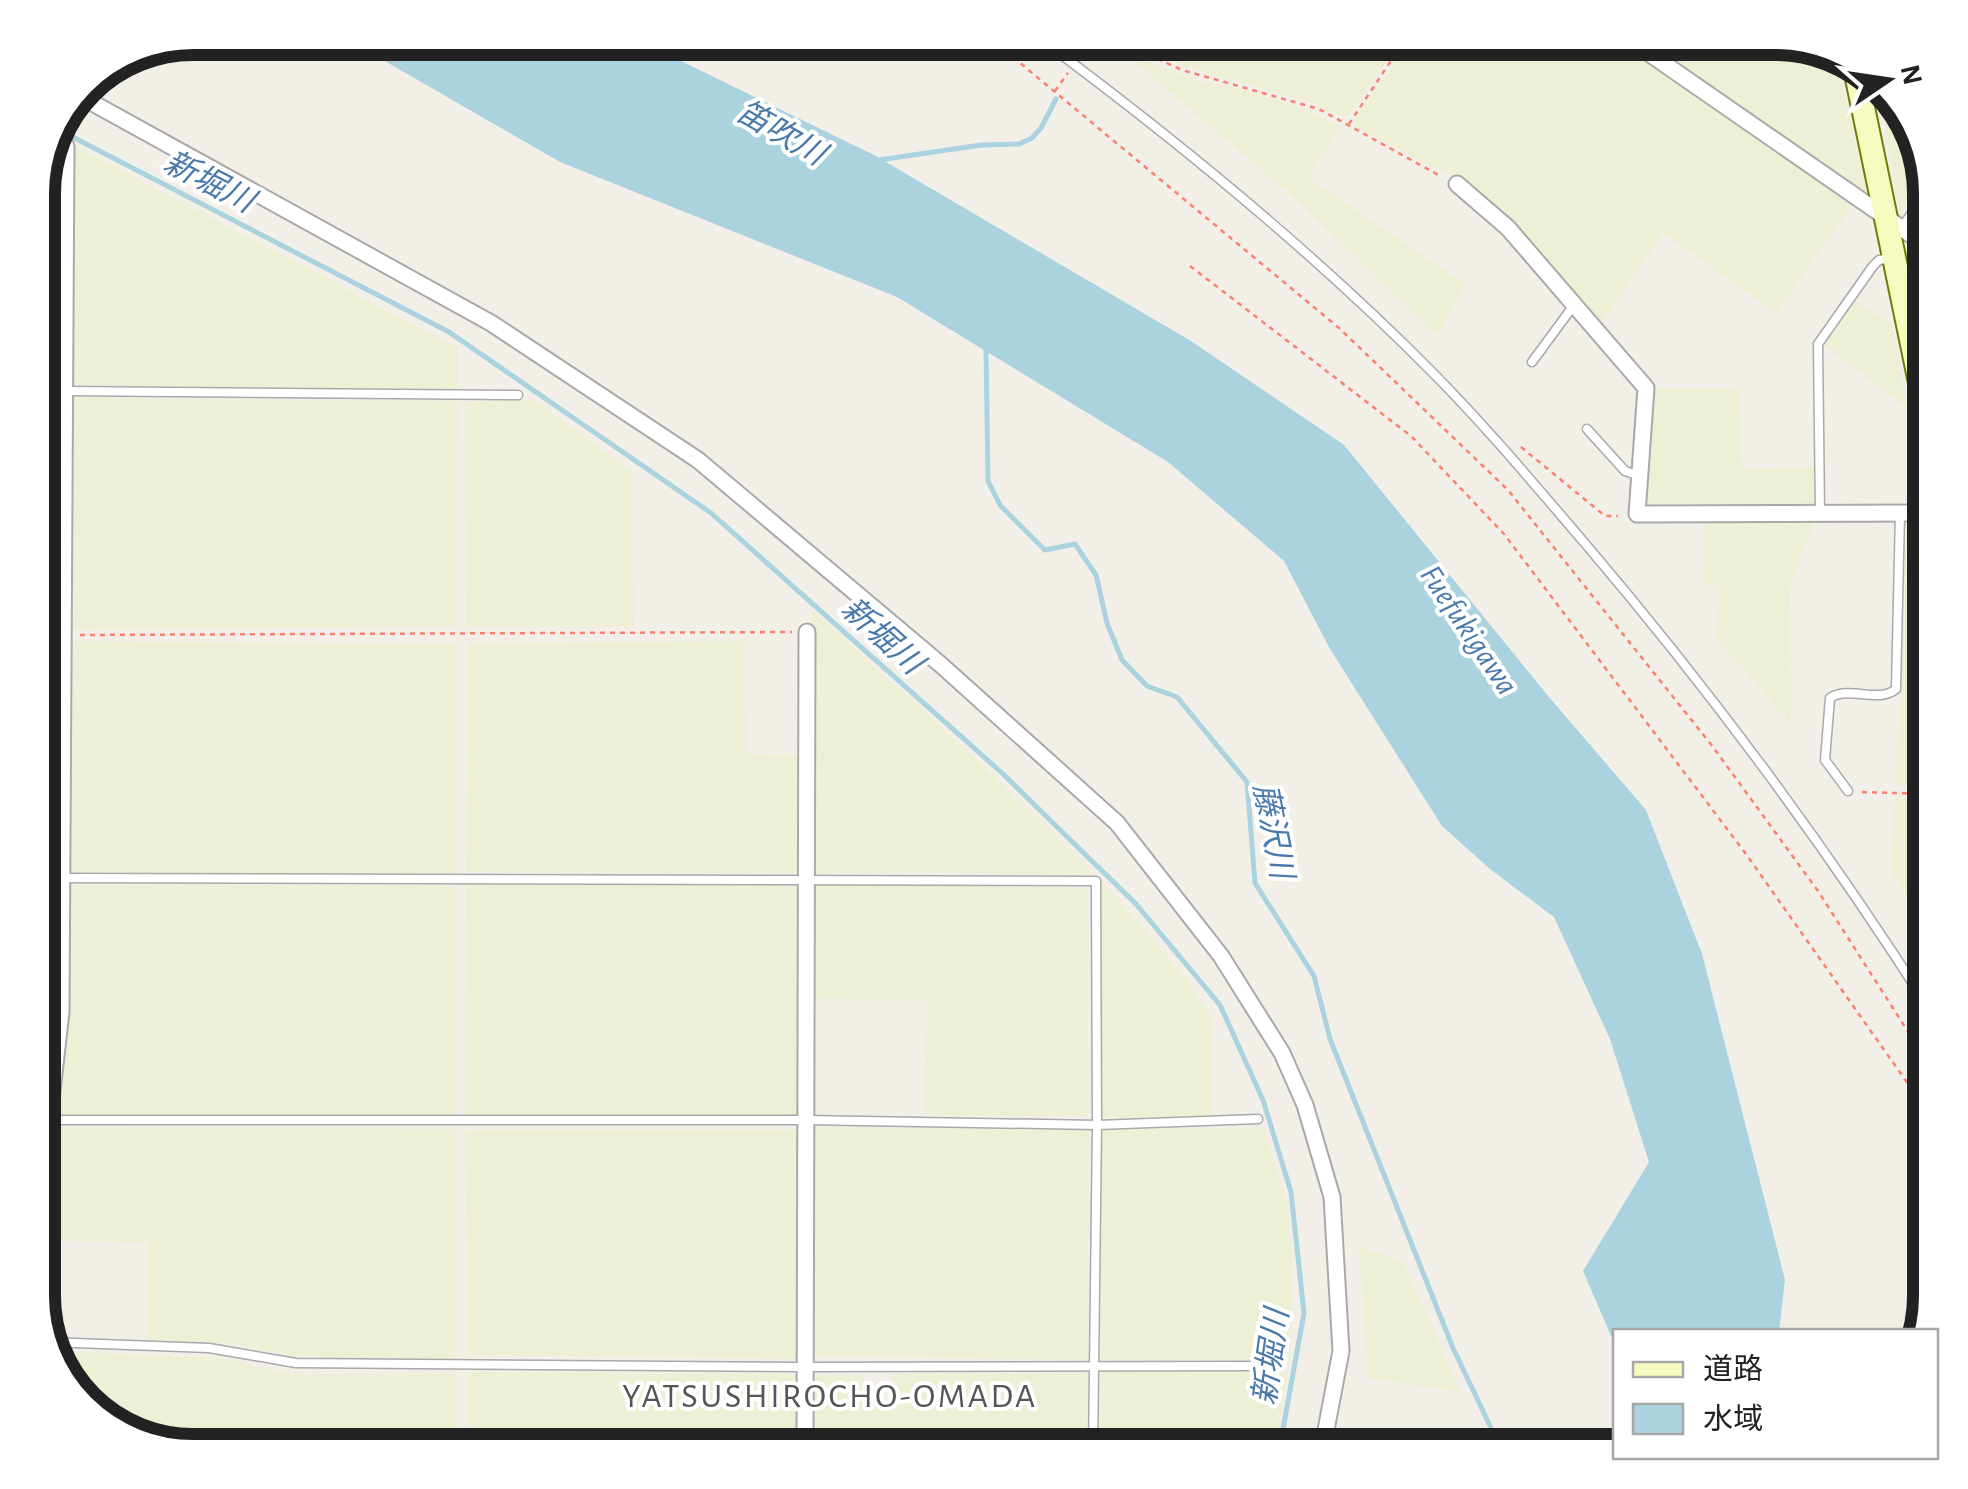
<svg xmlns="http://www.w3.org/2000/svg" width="1968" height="1489" viewBox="0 0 1968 1489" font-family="'Alegreya Sans','Noto Sans JP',sans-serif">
<rect width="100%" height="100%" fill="#f2efe9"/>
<g fill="#eef0d5">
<path d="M1119 38H1402L1350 115 1342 118 1313 103 1186 67Z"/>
<path d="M1411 38H1612L1852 206 1776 313 1663 233 1600 325 1458 180 1356 127 1354 120Z"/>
<path d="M1644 38H1776L1836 58 1868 195Z"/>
<path d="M1124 53 1199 81 1232 86 1303 108 1341 127 1307 177 1466 284 1438 336 1292 196Z"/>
<path d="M1875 76 1915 125 1926 173 1900 213Z"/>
<path d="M58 141 55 580H38V182Z"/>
<path d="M73 145 458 348V389L73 385Z"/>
<path d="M1853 299 1893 325 1906 407 1824 345Z"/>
<path d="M1652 388 1740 389 1742 469 1814 467 1815 506 1649 509 1644 503Z"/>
<path d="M74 398 458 401 455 626 70 630Z"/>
<path d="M533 399 632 471 634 627 466 626 465 402Z"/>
<path d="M1814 520 1790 588 1791 724 1716 638 1720 586 1704 585 1705 521Z"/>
<path d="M1904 522 1930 524V788L1895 786 1903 651Z"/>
<path d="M38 598H56L55 665 38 666Z"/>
<path d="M812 610 973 756 1095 875 925 872 810 874Z"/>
<path d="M70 641 455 644V873H69Z"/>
<path d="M745 641 746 754 799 755 798 873 466 872 467 643Z"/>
<path d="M54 677 55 792 38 791V678Z"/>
<path d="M1895 798 1930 801V933L1891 871Z"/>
<path d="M38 802 55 803 51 994 38 993Z"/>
<path d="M1102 881 1183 975 1213 1019 1211 1116 1102 1118Z"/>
<path d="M812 882 1087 888 1088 1116 925 1115 927 1000 813 999Z"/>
<path d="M466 883 796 885 797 1116H465Z"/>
<path d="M69 885 456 886V1117L58 1115 69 1032Z"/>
<path d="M38 1004 51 1006 48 1060 38 1128Z"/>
<path d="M55 1127 455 1129 457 1360 292 1356 234 1344 147 1339 148 1242 40 1241Z"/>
<path d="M813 1127 1089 1130 1087 1360 812 1356Z"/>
<path d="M1264 1128 1287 1202 1293 1259 1290 1361 1101 1360 1102 1129Z"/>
<path d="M465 1130H797L798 1359 468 1355Z"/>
<path d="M1359 1247 1403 1261 1461 1392 1368 1378Z"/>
<path d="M50 1351 221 1358 291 1374H456V1451H192L98 1419 54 1365Z"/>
<path d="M468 1372 798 1374 797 1451H467Z"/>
<path d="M1101 1372H1288L1275 1451H1100Z"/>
<path d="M892 1373 1087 1374 1086 1451H811L812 1375H864L865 1398 893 1400Z"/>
</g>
<path fill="#aad3df" d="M345 38H634L874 155 1191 341 1344 445 1549 697 1646 810 1702 954 1785 1280 1779 1331 1616 1332 1615 1345 1583 1271 1649 1162 1610 1039 1554 917 1490 869 1442 826 1330 649 1284 561 1168 462 897 297 560 162Z"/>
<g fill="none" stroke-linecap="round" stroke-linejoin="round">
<g stroke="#aad3df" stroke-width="5">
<path d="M1094 47 1099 40"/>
<path d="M63 132 449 332 711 513 1002 773 1136 904 1220 1005 1263 1100 1291 1192 1304 1313 1279 1451"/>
<path d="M879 160 981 145 1019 144 1032 138 1041 128 1056 99"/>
<path d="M986 348 988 481 1000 505 1045 550 1075 544 1096 575 1107 623 1122 660 1147 686 1177 697 1247 782 1255 883 1314 976 1330 1039 1453 1348 1502 1451"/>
</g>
<defs>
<g id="lane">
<path d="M1039 38C1178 141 1315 253 1437 377 1488 429 1535 485 1583 541 1710 690 1825 845 1930 1010"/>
<path d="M1902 228 1929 186"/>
<path d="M1532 362 1574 305"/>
<path d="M67 391 518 395"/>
<path d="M1587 429 1625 471 1640 476"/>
<path d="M1820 513 1818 344 1873 266 1879 260 1891 258"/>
<path d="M1848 791 1825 760 1830 698C1849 685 1878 704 1896 689L1900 513"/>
<path d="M60 878 1096 881 1097 1125 1093 1451"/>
<path d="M48 1120H805L1097 1125 1258 1119"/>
<path d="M48 1342 209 1348 296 1363 805 1367 1253 1366"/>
</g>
<g id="street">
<path d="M1627 38 1930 248"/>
<path d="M80 96 491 323 698 460 940 664 1117 823 1221 956 1282 1053 1305 1105 1332 1197 1341 1351 1322 1451"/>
<path d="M1457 184 1508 228 1646 388 1637 514 1930 513"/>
<path d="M38 589H63"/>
<path d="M38 1216 61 1012 66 146"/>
<path d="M805 1451 807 632"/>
</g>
<path id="secondary" d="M1854 64 1930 431"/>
</defs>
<use href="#lane" stroke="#a9a9a9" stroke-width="11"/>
<use href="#street" stroke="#a9a9a9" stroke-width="19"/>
<use href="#secondary" stroke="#707d05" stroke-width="26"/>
<g stroke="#fa8072" stroke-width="2.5" stroke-dasharray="5 5" stroke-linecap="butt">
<path d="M990 38 1339 328 1508 490 1713 747 1818 891 1930 1066"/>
<path d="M1112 38 1182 70 1319 109 1442 177"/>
<path d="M1055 91 1068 73"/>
<path d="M1349 124 1406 38"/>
<path d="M1190 266 1411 436 1504 534 1746 854 1930 1115"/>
<path d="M1521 447 1605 516H1618"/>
<path d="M80 635 792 632"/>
<path d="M1862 792 1930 794"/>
</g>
<use href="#lane" stroke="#fff" stroke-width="8"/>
<use href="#street" stroke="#fff" stroke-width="15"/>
<use href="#secondary" stroke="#f7fabf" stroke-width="22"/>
</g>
<g text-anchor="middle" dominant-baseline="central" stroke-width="8" stroke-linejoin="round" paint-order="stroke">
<g font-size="32" font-style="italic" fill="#4a7aab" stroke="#fff">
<text transform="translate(781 133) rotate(30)">笛吹川</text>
<text transform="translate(209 182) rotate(27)">新堀川</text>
<text transform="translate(1469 630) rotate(56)">Fuefukigawa</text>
<text transform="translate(882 636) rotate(42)">新堀川</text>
<text transform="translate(1273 831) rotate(79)">藤沢川</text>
<text transform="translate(1271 1357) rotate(-82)">新堀川</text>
</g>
<g font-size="35" letter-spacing="2.5" fill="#555" stroke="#fff">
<text x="830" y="1396">YATSUSHIROCHO-OMADA</text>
</g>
</g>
<path d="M0 0H1968V1489H0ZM193 55H1775A138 138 0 0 1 1913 193V1296A138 138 0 0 1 1775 1434H193A138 138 0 0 1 55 1296V193A138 138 0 0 1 193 55Z" fill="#fff" fill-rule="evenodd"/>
<path fill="none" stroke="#222" stroke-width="12" d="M193 55H1775A138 138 0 0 1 1913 193V1296A138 138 0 0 1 1775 1434H193A138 138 0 0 1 55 1296V193A138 138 0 0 1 193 55Z"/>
<rect x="1613" y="1329" width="325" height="130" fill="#ffffff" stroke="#a7a7a7" stroke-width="2.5"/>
<rect x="1633" y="1362" width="50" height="15" fill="#f7fabf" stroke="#a7a7a7" stroke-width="2.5"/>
<text x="1703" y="1379" font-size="30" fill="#222222">道路</text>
<rect x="1633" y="1404" width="50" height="30" fill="#aad3df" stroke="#a7a7a7" stroke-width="2.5"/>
<text x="1703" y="1429" font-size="30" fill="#222222">水域</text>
<g transform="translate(1888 80) rotate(77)" stroke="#ffffff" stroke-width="8" paint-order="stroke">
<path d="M0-8L18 38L0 25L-18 38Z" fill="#222222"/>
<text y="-15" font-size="28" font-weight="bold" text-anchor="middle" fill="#222222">N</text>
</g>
</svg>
